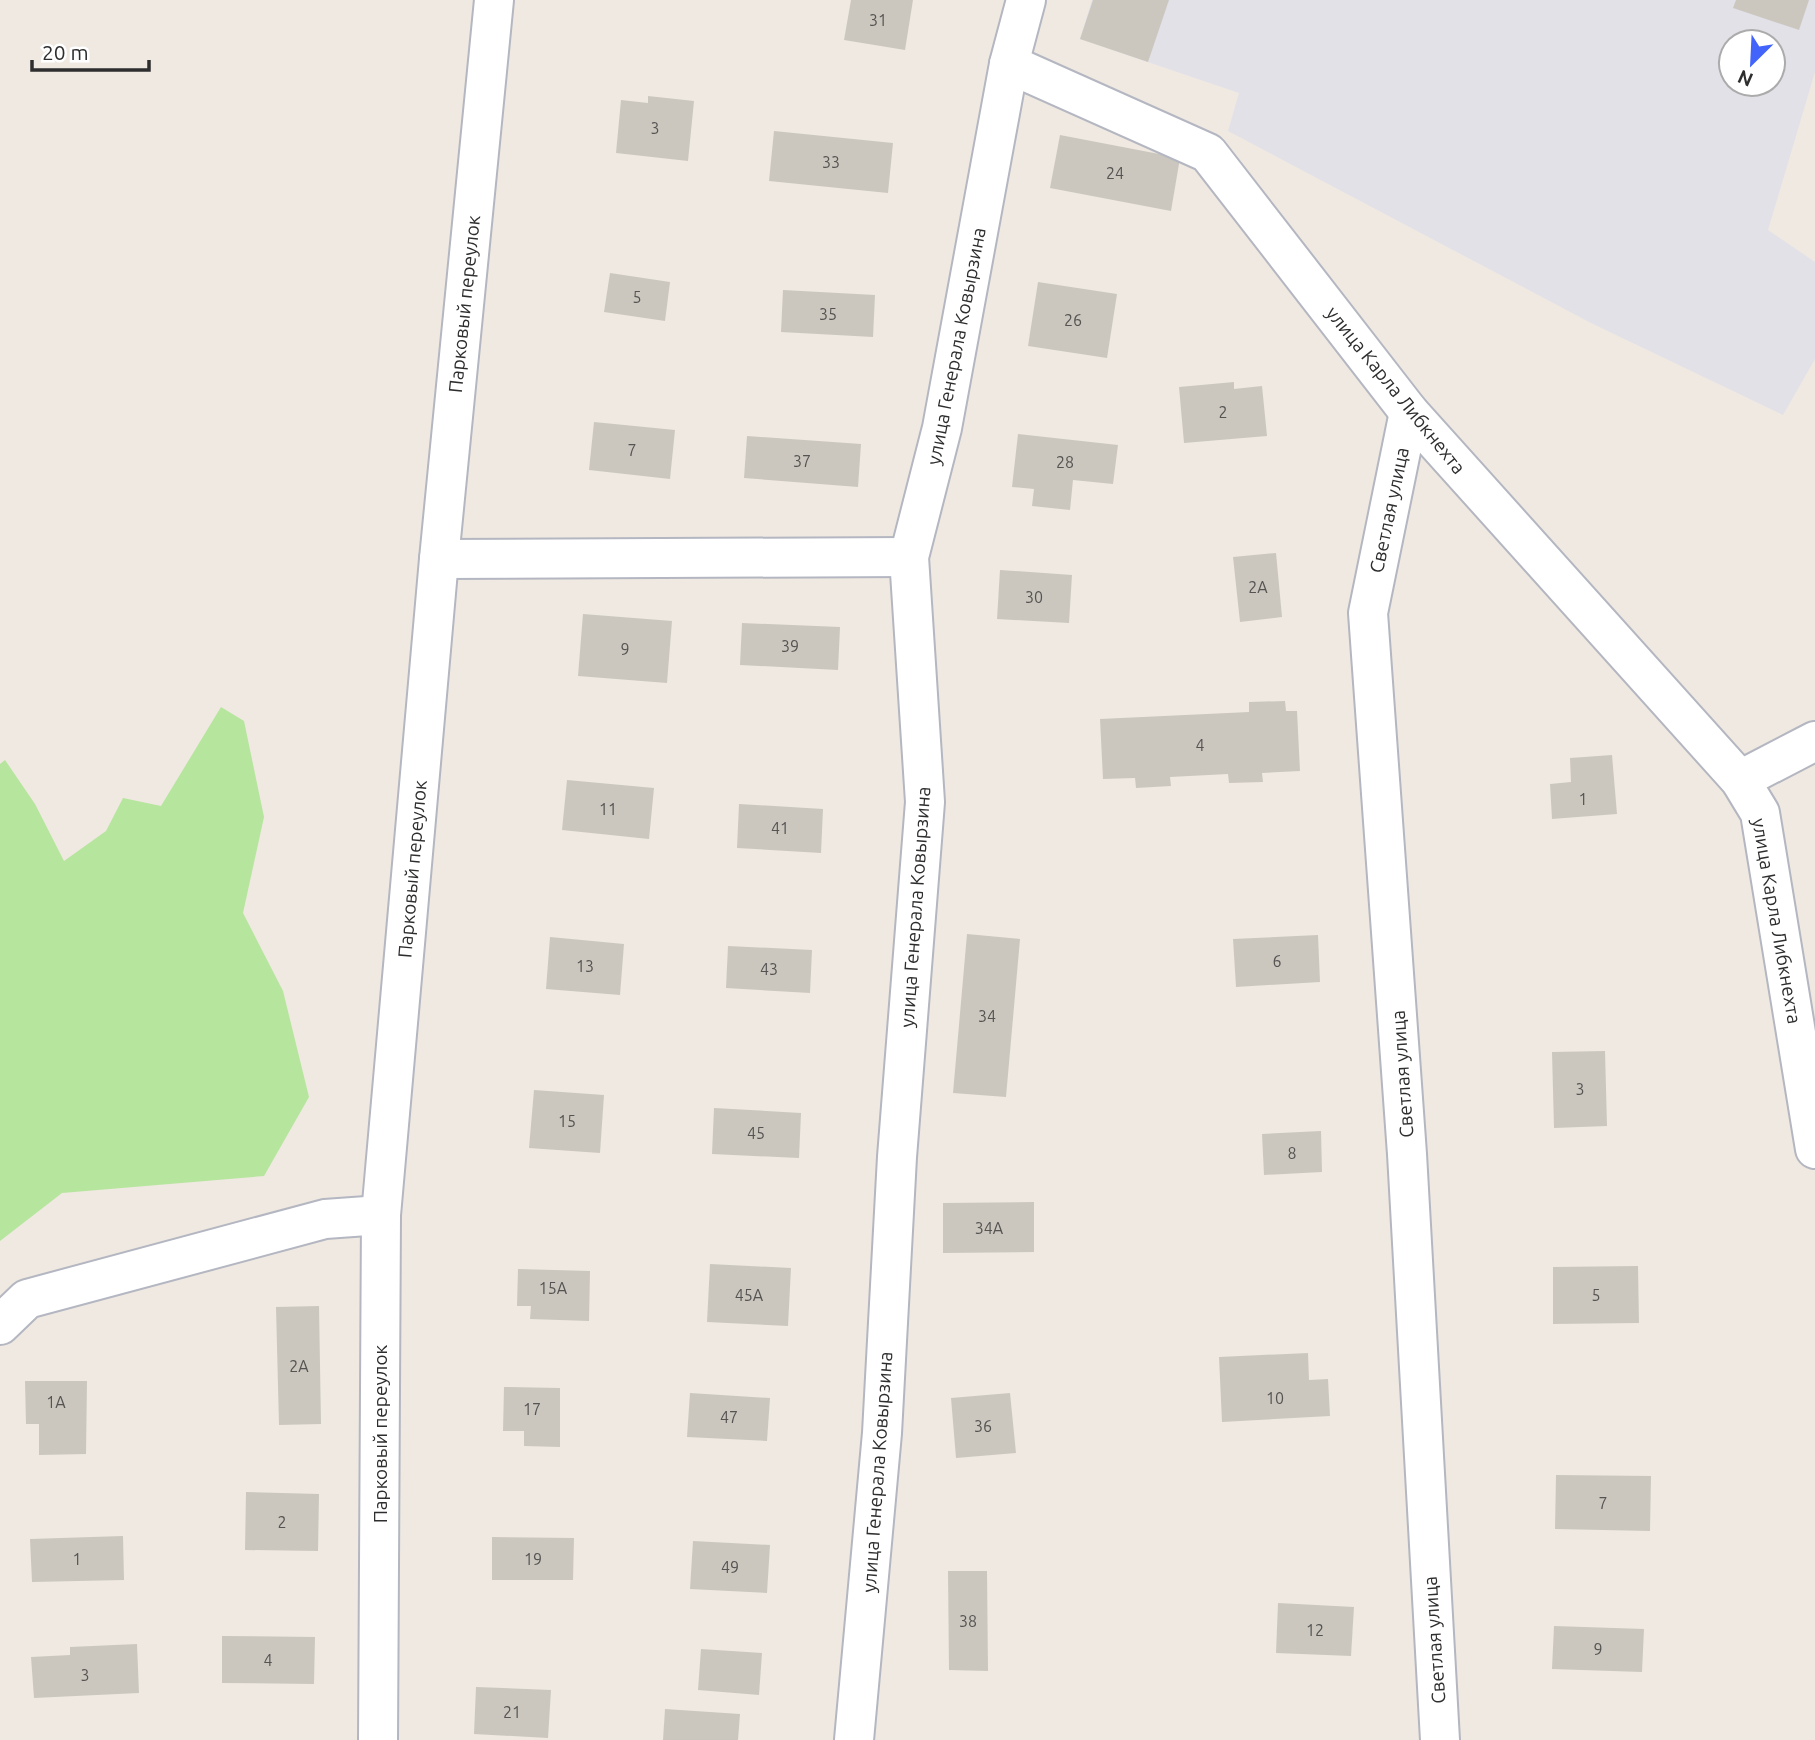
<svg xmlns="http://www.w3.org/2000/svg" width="1815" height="1740" viewBox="0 0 1815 1740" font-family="Ubuntu,sans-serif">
<rect width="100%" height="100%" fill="#efe9e1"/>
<path fill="#e3e1e8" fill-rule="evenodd" d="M1092 0H1815V72L1768 230 1815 262V359L1783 415 1591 323 1228 131 1239 93 1080 39ZM1731 42H1773V84H1731Z"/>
<path fill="#b6e59e" d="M221 707 244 721 264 817 243 913 283 991 309 1097 264 1176 62 1193 0 1241V764L5 760 35 804 64 861 106 831 123 798 161 806Z"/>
<g fill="#cbc7bf">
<path d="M851 0H913L905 50 844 40Z"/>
<path d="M1093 0H1169L1148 62 1080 39Z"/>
<path d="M1736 0H1809L1799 30 1733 8Z"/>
<path d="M648 96 694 101 688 161 616 153 621 100 648 103Z"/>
<path d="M774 131 893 143 888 193 769 181Z"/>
<path d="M1060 135 1180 158 1171 211 1050 188Z"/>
<path d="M610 273 670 282 665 321 604 312Z"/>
<path d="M1038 282 1117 294 1107 358 1028 346Z"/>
<path d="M783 290 875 295 873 337 781 332Z"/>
<path d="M1234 382V389L1262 386 1267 436 1184 443 1179 387Z"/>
<path d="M594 422 675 430 670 479 589 470Z"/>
<path d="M1018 434 1118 445 1113 484 1073 480 1070 510 1032 506 1034 489 1012 487Z"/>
<path d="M747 436 861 444 858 487 744 478Z"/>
<path d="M1276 553 1282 617 1240 622 1233 557Z"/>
<path d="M1000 570 1072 575 1069 623 997 619Z"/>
<path d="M583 614 672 621 667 683 578 676Z"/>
<path d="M742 623 840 627 838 670 740 665Z"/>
<path d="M1285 701 1286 711H1297L1300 771 1262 773 1263 782 1229 783 1228 774 1170 777 1171 786 1136 788 1135 778 1103 779 1100 719 1249 712V702Z"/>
<path d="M1612 755 1617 814 1552 819 1550 784 1571 782 1570 758Z"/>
<path d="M567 780 654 788 649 839 562 830Z"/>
<path d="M739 804 823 809 821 853 737 848Z"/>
<path d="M967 934 1020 939 1006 1097 953 1093Z"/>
<path d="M1318 935 1320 982 1236 987 1233 939Z"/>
<path d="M550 937 624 944 620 995 546 989Z"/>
<path d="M728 946 812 950 810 993 726 988Z"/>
<path d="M1605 1051 1607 1126 1554 1128 1552 1052Z"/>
<path d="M534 1090 604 1095 600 1153 529 1148Z"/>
<path d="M714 1108 801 1113 799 1158 712 1154Z"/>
<path d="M1321 1131 1322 1172 1264 1175 1262 1134Z"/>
<path d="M1034 1202V1252L943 1253V1203Z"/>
<path d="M710 1264 791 1268 788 1326 707 1322Z"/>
<path d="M1638 1266 1639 1323 1553 1324V1267Z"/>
<path d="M518 1269 590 1271 589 1321 530 1319 531 1306H517Z"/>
<path d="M319 1306 321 1424 279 1425 276 1307Z"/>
<path d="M1308 1353 1309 1380 1328 1379 1330 1416 1222 1422 1219 1357Z"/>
<path d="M25 1381H87L86 1454 39 1455V1424H26Z"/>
<path d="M504 1387 560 1388V1447L524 1446V1431H503Z"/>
<path d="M690 1393 770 1398 767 1441 687 1437Z"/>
<path d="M1010 1393 1016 1453 956 1458 951 1398Z"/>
<path d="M1556 1475 1651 1476 1650 1531 1555 1529Z"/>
<path d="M246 1492 319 1494 318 1551 245 1550Z"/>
<path d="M123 1536 124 1580 32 1582 30 1539Z"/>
<path d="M492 1537 574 1538 573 1580H492Z"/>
<path d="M693 1541 770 1545 767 1593 690 1589Z"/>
<path d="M948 1571H987L988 1671 949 1670Z"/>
<path d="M1278 1603 1354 1607 1351 1656 1276 1653Z"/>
<path d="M1554 1626 1644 1629 1642 1672 1552 1669Z"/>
<path d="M222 1636 315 1637 314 1684 222 1683Z"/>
<path d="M137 1644 139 1693 34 1698 31 1657 70 1655V1647Z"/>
<path d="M701 1649 762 1653 759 1695 698 1690Z"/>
<path d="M476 1687 551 1690 548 1738 474 1734Z"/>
<path d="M665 1709 740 1714 738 1740H663Z"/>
</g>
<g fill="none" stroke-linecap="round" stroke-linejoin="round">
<defs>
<g id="minor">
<path d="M1009 64 1208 153 1409 412 1740 780 1760 813 1815 1149"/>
<path d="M1409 412 1368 613 1407 1154 1440 1740"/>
<path d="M439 559 909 557"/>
<path d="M1740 780 1815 741"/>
<path d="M0 1325 27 1299 325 1219 381 1215"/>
<path d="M378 1740 381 1215 439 559 494 0"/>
<path d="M854 1740 882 1433 897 1157 925 802 909 557 942 428 1009 64 1026 0"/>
</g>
</defs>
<use href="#minor" stroke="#b4b7c1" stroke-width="42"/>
<use href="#minor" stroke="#fff" stroke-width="38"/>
</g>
<g text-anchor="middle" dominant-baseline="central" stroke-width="7" stroke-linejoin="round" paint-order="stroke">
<g font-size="16" fill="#555452">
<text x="878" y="20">31</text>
<text x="655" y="128">3</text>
<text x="831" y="162">33</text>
<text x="1115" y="173">24</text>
<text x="637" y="297">5</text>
<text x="828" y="314">35</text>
<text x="1073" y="320">26</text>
<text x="1223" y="412">2</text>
<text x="632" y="450">7</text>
<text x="802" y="461">37</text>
<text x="1065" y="462">28</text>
<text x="1258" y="587">2А</text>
<text x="1034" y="597">30</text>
<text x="790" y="646">39</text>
<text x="625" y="649">9</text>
<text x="1200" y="745">4</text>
<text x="1583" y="799">1</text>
<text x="608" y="809">11</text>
<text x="780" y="828">41</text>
<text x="1277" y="961">6</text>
<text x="585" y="966">13</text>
<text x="769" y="969">43</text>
<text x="987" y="1016">34</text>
<text x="1580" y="1089">3</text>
<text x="567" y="1121">15</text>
<text x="756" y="1133">45</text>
<text x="1292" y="1153">8</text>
<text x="989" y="1228">34А</text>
<text x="553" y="1288">15А</text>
<text x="749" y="1295">45А</text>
<text x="1596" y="1295">5</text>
<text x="299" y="1366">2А</text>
<text x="1275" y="1398">10</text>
<text x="56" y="1402">1А</text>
<text x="532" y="1409">17</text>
<text x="729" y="1417">47</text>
<text x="983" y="1426">36</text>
<text x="1603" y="1503">7</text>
<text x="282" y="1522">2</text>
<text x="77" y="1559">1</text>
<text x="533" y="1559">19</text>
<text x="730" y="1567">49</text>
<text x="968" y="1621">38</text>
<text x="1315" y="1630">12</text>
<text x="1598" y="1649">9</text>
<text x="268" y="1660">4</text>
<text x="85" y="1675">3</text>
<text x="512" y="1712">21</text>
</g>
<g font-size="19" fill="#2e2e2e" stroke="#fff">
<text transform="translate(464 304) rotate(-84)">Парковый переулок</text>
<text transform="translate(956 346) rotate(-79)">улица Генерала Ковырзина</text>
<text transform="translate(1396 390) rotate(51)">улица Карла Либкнехта</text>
<text transform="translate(1389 510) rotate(-78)">Светлая улица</text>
<text transform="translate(412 869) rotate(-85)">Парковый переулок</text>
<text transform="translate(915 907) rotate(-86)">улица Генерала Ковырзина</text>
<text transform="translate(1777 921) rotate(80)">улица Карла Либкнехта</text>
<text transform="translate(1402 1074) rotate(-94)">Светлая улица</text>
<text transform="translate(380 1434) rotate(-90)">Парковый переулок</text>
<text transform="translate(877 1472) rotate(-86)">улица Генерала Ковырзина</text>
<text transform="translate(1434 1640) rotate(-94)">Светлая улица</text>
</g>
</g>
<g transform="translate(1752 63) rotate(204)"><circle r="33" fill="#ffffff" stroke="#ababab" stroke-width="2"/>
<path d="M0-5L12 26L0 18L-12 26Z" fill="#4264fb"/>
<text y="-10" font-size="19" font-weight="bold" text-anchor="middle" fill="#2e2e2e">N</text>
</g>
<path d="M32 60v10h117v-10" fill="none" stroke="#2e2e2e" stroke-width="3.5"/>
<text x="42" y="60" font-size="21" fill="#2e2e2e" stroke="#ffffff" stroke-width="5" paint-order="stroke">20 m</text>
</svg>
